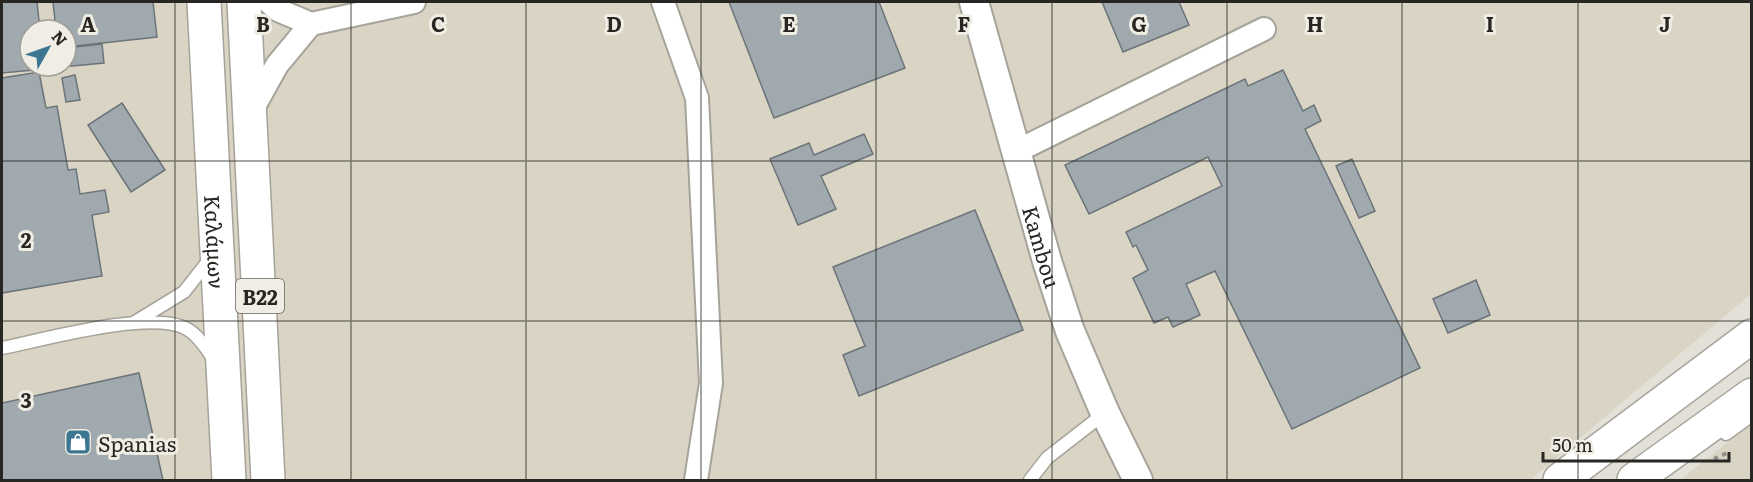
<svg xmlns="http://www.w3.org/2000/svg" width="1753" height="482" viewBox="0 0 1753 482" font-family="Literata,serif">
<rect width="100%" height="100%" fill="#e3e0d7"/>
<g fill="#dad4c5" fill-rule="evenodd">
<path d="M2 2H1751V294L1530 480H2ZM30 30H66V66H30Z"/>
<path d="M1751 424V480H1680Z"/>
</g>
<g fill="#9fa9ae" stroke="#6b7478" stroke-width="1.5">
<path d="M2 2H37L40 30H30V66H34V70L2 73Z"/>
<path d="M53 2H153L157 37 66 47V30H56Z"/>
<path d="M729 2H879L905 68 774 118Z"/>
<path d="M1102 2H1179L1189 25 1123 52Z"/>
<path d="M102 44 104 63 61 67 66 66V48Z"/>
<path d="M1283 70 1303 111 1314 105 1321 121 1305 129 1420 368 1292 429 1215 271 1186 284 1200 315 1173 327 1168 317 1154 323 1133 278 1148 270 1136 245 1133 247 1126 232 1222 186 1208 157 1089 214 1065 165 1245 79 1248 86Z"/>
<path d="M39 72 46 108 57 106 68 170 76 169 80 194 105 190 109 212 92 215 102 276 2 293V78Z"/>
<path d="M75 75 80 100 66 102 62 78Z"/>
<path d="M122 103 165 170 131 192 88 125Z"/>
<path d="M864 134 873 154 821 176 836 209 798 225 770 159 809 143 814 155Z"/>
<path d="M1352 159 1375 211 1359 218 1336 166Z"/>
<path d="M975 210 1023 330 859 396 843 355 865 346 833 267Z"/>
<path d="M1476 280 1490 315 1448 333 1433 299Z"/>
<path d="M139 373 163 480H2V403Z"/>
</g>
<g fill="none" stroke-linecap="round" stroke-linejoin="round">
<defs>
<g id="service">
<path d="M135 322 184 292 210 259"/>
<path d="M2 348C43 340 151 309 187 329 198 335 207 349 214 360"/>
<path d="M1726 434 1752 415"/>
<path d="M1030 480 1047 458 1105 413"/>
</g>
<g id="minor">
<path d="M269 2 278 10 311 24 414 2"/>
<path d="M663 2 697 98 711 383 696 480"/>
<path d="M251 112 277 65 311 24"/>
<path d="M1017 151 1264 29"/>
</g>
<g id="tertiary">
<path id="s1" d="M974 2 1047 261 1070 331 1105 413 1138 480"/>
</g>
<g id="primary">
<path id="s2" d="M204 2 229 480"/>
<path d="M244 2 268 480"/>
<path d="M1560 480 1752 336"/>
<path d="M1634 480 1752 395"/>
</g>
</defs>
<use href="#service" stroke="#a5a39a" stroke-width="15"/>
<use href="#minor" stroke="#a5a39a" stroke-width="26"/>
<use href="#tertiary" stroke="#a5a39a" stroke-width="32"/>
<use href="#primary" stroke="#a5a39a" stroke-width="36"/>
<path stroke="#918f88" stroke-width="4" stroke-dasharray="4.5 4.5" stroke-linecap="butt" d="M1714 459 1729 452"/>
<use href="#service" stroke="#fff" stroke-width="12"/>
<use href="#minor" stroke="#fff" stroke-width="22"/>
<use href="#tertiary" stroke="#fff" stroke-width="28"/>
<use href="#primary" stroke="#fff" stroke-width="33"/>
</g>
<path fill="none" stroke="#272622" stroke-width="1.5" stroke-opacity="0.55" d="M175 2V480M351 2V480M526 2V480M701 2V480M876 2V480M1052 2V480M1227 2V480M1402 2V480M1578 2V480M2 161H1752M2 321H1752"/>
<defs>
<symbol id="shop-square" viewBox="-11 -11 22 22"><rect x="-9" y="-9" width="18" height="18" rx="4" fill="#3d7690" stroke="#f0ede4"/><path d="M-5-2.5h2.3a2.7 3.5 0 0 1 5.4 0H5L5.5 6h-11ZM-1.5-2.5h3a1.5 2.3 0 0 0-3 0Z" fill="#fff"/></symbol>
</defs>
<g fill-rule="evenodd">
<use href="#shop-square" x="63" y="427" width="30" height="30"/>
</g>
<g text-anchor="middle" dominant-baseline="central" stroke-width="6" stroke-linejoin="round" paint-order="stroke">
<rect fill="#f0ede4" stroke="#63625c" stroke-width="1.5" x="236" y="279" width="48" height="34" rx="4.5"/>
<g font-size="20" font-weight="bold" fill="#272622">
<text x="260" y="296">B22</text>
</g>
<g font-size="21" fill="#272622" stroke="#f0ede4">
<text stroke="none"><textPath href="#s2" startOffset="240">Καλάμων</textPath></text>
<text stroke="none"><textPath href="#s1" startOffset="254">Kambou</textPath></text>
</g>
<g font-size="21" fill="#272622" stroke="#f0ede4" text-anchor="start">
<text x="98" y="442">Spanias</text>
</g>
</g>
<g font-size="20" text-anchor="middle" font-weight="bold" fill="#272622" stroke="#f0ede4" stroke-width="6" stroke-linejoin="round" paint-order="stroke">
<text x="88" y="32">A</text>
<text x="263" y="32">B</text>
<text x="438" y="32">C</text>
<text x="614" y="32">D</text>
<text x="789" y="32">E</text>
<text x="964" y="32">F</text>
<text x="1139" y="32">G</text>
<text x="1315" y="32">H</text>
<text x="1490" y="32">I</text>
<text x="1665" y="32">J</text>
<text x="26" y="248">2</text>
<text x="26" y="408">3</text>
</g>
<rect width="1753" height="482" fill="none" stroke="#272622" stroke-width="6"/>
<g transform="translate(48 48) rotate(50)"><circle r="28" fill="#f0ede4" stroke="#a09d96" stroke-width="1.5"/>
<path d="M0-4.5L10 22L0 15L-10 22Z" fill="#3d7690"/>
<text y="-9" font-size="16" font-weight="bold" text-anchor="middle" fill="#272622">N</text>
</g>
<path d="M1543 452v9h186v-9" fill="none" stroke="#272622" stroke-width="3"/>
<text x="1552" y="452" font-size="18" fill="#272622" stroke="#f0ede4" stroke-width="4.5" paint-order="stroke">50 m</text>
</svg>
